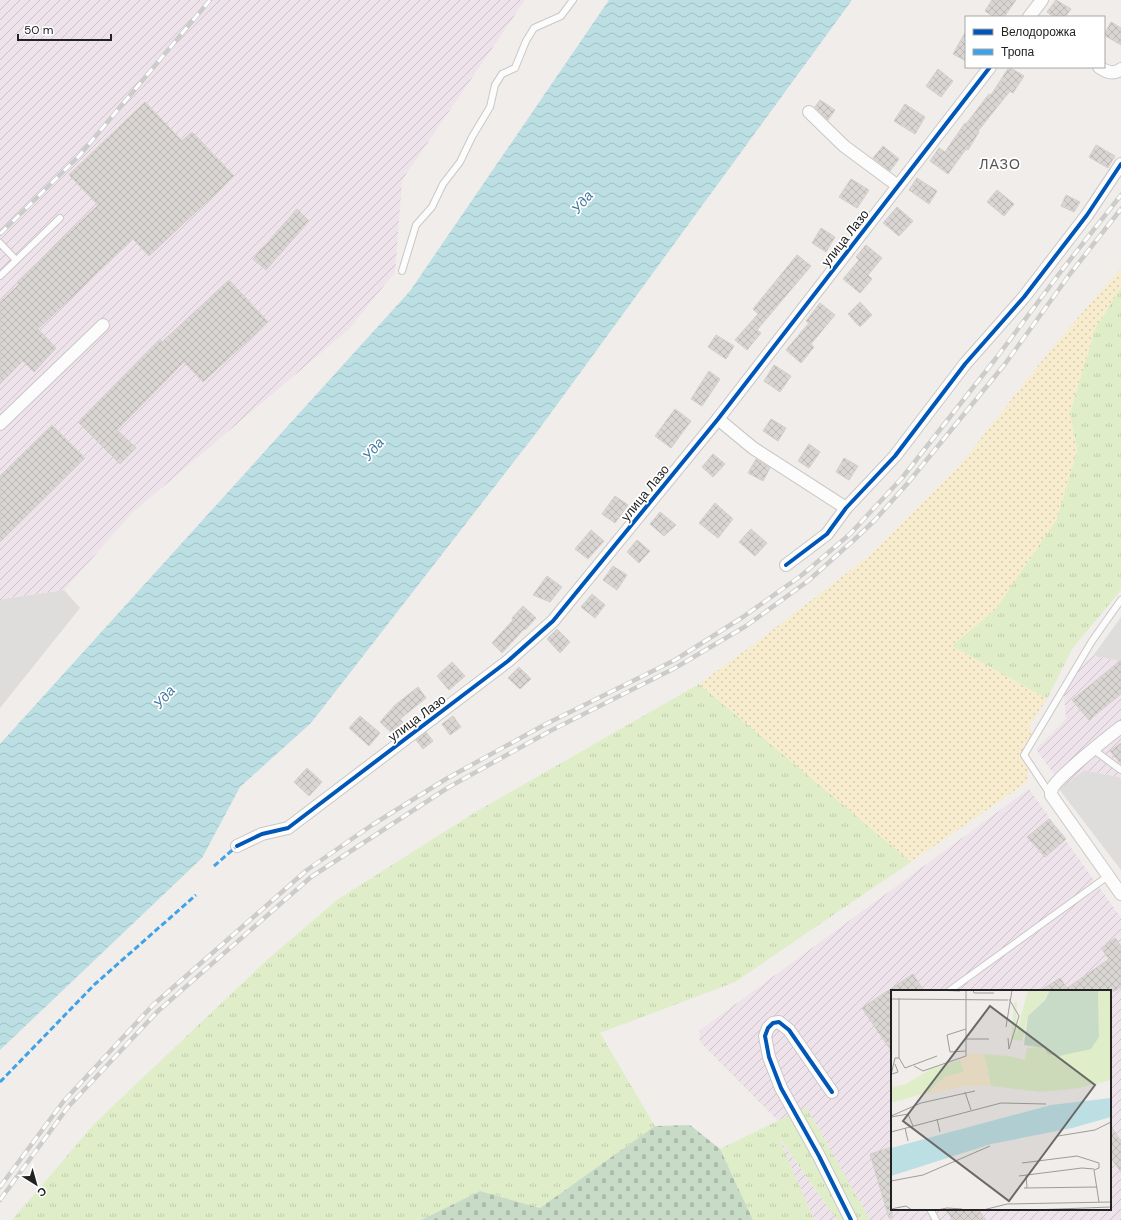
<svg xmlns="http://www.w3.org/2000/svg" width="1121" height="1220" viewBox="0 0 1121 1220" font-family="'DM Sans',sans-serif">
<defs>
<pattern id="industrial-furrows" width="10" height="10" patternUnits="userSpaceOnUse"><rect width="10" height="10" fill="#eee3ea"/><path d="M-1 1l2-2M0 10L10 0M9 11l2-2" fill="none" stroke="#ccc2c8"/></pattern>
<pattern id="grass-tufts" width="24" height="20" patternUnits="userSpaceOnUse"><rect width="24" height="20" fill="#dfeec8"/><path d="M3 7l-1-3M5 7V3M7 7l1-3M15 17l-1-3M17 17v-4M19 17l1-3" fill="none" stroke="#bfccac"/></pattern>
<pattern id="sand-dots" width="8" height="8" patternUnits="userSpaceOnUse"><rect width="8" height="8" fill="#f8eccf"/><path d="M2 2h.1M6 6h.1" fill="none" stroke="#d4cab1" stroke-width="1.8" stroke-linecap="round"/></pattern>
<pattern id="cemetery-stones" width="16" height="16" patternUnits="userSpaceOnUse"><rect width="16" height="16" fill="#c8dbc7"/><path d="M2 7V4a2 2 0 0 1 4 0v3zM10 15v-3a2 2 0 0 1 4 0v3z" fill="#acbcab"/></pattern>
<pattern id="water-waves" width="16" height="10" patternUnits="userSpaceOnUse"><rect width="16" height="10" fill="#bcdfe4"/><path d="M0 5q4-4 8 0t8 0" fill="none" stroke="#a1bfc3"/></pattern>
<pattern id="building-cross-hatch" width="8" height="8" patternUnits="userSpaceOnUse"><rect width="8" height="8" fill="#d9d5d3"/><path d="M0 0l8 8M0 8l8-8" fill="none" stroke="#bab7b5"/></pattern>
</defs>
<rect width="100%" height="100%" fill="#f0edea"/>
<g fill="#dfdddc">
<path d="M64 590 80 608 0 708V601L2 599Z"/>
<path d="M1121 617V663L1119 661 1093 656Z"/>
<path d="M1084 770 1119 777 1121 779V870L1059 789Z"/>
</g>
<g fill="url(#industrial-furrows)" fill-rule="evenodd">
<path d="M0 0H525L402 180 395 272 349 329 132 513 64 590 2 599 0 601Z"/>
<path d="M1093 656 1119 661 1121 664V779L1119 777 1084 770 1063 787 1036 749 1066 719 1063 681Z"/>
<path d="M1029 789 1121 918V1220H870L806 1107 778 1121 700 1042 699 1031ZM892 991H1110V1209H892Z"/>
<path d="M776 1134 837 1220H814Z"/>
</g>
<g fill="url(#grass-tufts)">
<path d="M1121 287V590L1072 649 1047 699 952 646 996 608 1077 451 1070 413 1095 329Z"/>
<path d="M699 684 911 862 735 982 600 1033 655 1126 540 1208 480 1191 421 1220H12L96 1122 267 960 337 900 474 813Z"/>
<path d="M806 1107 870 1220H837L778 1136 814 1220H753L720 1149Z"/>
</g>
<path fill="url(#sand-dots)" d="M1121 268V287L1095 329 1070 413 1077 451 1057 519 996 609 952 646 1047 699 1029 726 1033 734 1027 782 911 862 699 684 761 639 869 556 961 464 1052 348Z"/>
<path fill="url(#cemetery-stones)" d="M690 1125 720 1149 753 1220H421L480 1191 540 1208 655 1126Z"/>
<path fill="url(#water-waves)" d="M609 0H852L537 432 311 723 240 787 202 858 0 1050V744L410 291Z"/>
<g fill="url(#building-cross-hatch)" stroke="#d3cfcb">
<path d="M992 0H1016L1004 17H994L985 11Z"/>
<path d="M1056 0 1071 9 1065 17H1054L1047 12Z"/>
<path d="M1111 22 1121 28V45L1104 35Z"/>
<path d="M966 31V61L953 54Z"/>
<path d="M1009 67 1024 76 1013 93 1010 91 978 131 979 132 968 150 966 149 948 174 930 161 939 148 945 152 965 123 966 124 989 94 991 95Z"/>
<path d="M938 69 953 81 941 97 926 86Z"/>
<path d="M820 100 835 110 828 120 815 107Z"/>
<path d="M145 102 182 141 192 132 234 176 149 256 133 239 38 329 56 348 34 372 23 361 0 384V302L19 284 17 282 98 205 69 175Z"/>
<path d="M905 104 925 117 915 134 894 121Z"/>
<path d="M1096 145 1115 156 1108 168 1089 157Z"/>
<path d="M883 146 899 159 890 171 873 158Z"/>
<path d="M917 178 937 191 929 204 909 190Z"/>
<path d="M851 179 869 190 857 208 839 197Z"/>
<path d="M997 190 1014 204 1004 216 987 202Z"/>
<path d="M1066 195 1080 202 1074 212 1061 206Z"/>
<path d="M897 207 913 221 899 236 883 223Z"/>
<path d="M297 209 309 221 266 270 253 259Z"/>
<path d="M821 228 835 237 826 252 812 243Z"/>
<path d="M866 245 882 258 868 275 872 279 860 293 843 279 859 260 856 257Z"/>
<path d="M797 255 811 266 757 330 761 333 747 350 735 340 758 314 753 309Z"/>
<path d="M229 280 268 322 203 382 184 362 117 430 136 448 120 464 78 422 160 339 162 342Z"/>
<path d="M860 302 872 315 860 327 848 314Z"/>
<path d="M820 303 835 315 811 344 814 347 801 363 786 350 809 323 806 321Z"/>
<path d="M716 335 734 346 726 359 708 347Z"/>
<path d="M774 365 791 376 780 392 764 381Z"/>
<path d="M709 371 720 379 702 406 691 399Z"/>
<path d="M675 409 691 421 671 448 655 436Z"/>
<path d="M771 419 786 428 778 441 763 431Z"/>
<path d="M52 425 85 458 0 542V476Z"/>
<path d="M809 444 820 452 809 468 798 461Z"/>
<path d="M713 454 725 464 713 477 702 467Z"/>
<path d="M844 458 858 466 849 480 836 472Z"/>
<path d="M756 459 770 468 763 481 748 473Z"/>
<path d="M615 496 628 505 615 523 602 514Z"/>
<path d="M715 503 733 519 718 538 699 523Z"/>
<path d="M660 512 676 525 664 536 650 524Z"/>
<path d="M751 529 767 543 755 556 739 542Z"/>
<path d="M591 530 604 541 588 559 575 549Z"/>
<path d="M637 540 650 551 639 563 627 552Z"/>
<path d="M613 566 627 575 617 590 603 580Z"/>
<path d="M547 576 562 587 550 602 533 595Z"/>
<path d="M592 594 605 605 595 618 581 607Z"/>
<path d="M523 606 536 618 525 630 524 629 502 653 492 643 513 620 512 618Z"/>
<path d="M557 629 570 642 560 653 547 639Z"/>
<path d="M1121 660V694L1089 720 1072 700Z"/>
<path d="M452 662 465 676 449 690 437 676Z"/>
<path d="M519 667 531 679 520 689 508 678Z"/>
<path d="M418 687 426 698 400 719 403 722 392 733 380 722 395 705Z"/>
<path d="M360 716 380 733 369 746 349 728Z"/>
<path d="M453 716 461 727 450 735 442 724Z"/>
<path d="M426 732 433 741 423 749 416 740Z"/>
<path d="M1121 743V764L1110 751Z"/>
<path d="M307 768 322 782 309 796 294 782Z"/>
<path d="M1049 819 1066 839 1045 857 1027 837Z"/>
<path d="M1115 938 1121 946V987L1115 991H1040L1060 978 1067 988 1109 959 1101 948Z"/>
<path d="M913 974 924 991H892V1052L862 1008Z"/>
<path d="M1110 1125 1121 1141V1172L1110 1157Z"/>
<path d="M892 1147V1217L889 1218 870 1154Z"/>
<path d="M945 1209H978L986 1220H953Z"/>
</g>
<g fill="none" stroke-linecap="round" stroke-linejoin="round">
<defs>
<g id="service">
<path d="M0 243 16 260"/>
<path d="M402 271 416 225 432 207 443 184 460 162 472 137 490 107 495 85 502 74 515 68 526 41 534 28 561 16 573 0"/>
<path d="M0 276 60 218"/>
<path d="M1094 750 1121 770"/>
<path d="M1050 794 1024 755 1092 641 1121 600"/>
<path d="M949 991 1108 876"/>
<path d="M930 1209 936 1220"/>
</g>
<g id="minor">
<path d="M1029 17 1042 0"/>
<path d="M1099 67C1106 72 1114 75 1121 69"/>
<path d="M809 112 844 146 898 186"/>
<path d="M718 419 753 448 846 508"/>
<path d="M0 424 103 325"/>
<path d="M786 565 827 534 846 508 895 456 965 364 1024 297 1087 215 1121 164"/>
<path d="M1121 727C1109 736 1055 779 1052 789 1051 791 1051 793 1051 795L1121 894"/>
<path d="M237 846 262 834 288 828 508 661 553 621 718 419 990 67"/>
<path d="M832 1092 789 1030 779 1022 773 1023 768 1028 765 1036 769 1057 781 1088 819 1156 851 1220"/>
</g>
</defs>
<use href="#service" stroke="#c9c8c6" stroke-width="8"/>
<use href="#minor" stroke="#c9c8c6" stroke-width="14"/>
<use href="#service" stroke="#fdfcfc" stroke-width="6"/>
<use href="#minor" stroke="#fdfcfc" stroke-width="12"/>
<defs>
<g id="rail">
<path d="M0 234 79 156 210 0"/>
<path d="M0 1187 63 1102 153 1005 307 870 372 825 446 779 546 724 675 660 743 617 802 575 850 534 902 478 997 357 1062 270 1121 195"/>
<path d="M0 1200 68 1107 158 1011 311 877 449 787 550 731 675 668 746 626 808 581 854 540 875 520 907 484 1005 364 1070 274 1121 209"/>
</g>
</defs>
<use href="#rail" stroke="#cccccb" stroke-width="4.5"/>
<use href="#rail" stroke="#fff" stroke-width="3" stroke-dasharray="9" stroke-linecap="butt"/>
<g stroke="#3ea2ea" stroke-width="3" stroke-dasharray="6 3" stroke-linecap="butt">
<path d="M214 866 237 846"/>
<path d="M0 1082 95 984 196 895"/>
</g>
<defs>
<g id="cycleway">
<path d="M786 565 827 534 846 508 895 456 965 364 1024 297 1087 215 1121 164"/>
<path d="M237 846 262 834 288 828 508 661 553 621 718 419 990 67"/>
<path d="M832 1092 789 1030 779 1022 773 1023 768 1028 765 1036 769 1057 781 1088 819 1156 851 1220"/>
</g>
</defs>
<use href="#cycleway" stroke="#fff" stroke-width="6"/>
<use href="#cycleway" stroke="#0057b8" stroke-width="4"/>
</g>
<g text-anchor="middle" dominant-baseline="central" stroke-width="3.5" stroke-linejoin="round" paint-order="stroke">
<g font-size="13" fill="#222" stroke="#fff">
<text transform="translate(845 238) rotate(-52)">улица Лазо</text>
<text transform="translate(645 493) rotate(-51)">улица Лазо</text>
<text transform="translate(417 718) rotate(-37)">улица Лазо</text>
</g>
<g font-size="14" letter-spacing="1" fill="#555" stroke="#fff">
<text x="1000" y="164">ЛАЗО</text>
</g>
<g font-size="14" font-style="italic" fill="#3e76a0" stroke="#fff">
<text transform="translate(582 202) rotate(-50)">Уда</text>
<text transform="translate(373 449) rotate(-50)">Уда</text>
<text transform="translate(164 697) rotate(-50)">Уда</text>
</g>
</g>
<g transform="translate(891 990)">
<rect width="220" height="220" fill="#f0edea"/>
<path d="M137 0H159L154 9 137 26 131 51 120 49 123 13 126 12 125 46ZM207 0H220V90L188 98 150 102 100 96 93 64 118 66 134 70 136 58 202 53 208 47ZM69 70 74 82 48 91 38 102 0 113V97L13 95 42 78Z" fill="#dfeec8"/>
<path d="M76 64H93L100 96H75L24 107 38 102 55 86 73 82 69 70Z" fill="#f8eccf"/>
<path d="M159 0H207L208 47 200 59 168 66 157 64 153 58 133 55 137 26 154 10Z" fill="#c8dbc7"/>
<path d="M220 108V127L181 138 100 154 0 186V158L160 115Z" fill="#bcdfe4"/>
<path fill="none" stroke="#9e9c9a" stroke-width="1" d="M42 0 69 1M82 0 83 3H103M8 8V68L14 78 46 66M0 9 117 10M115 37 121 0M117 48 118 59 128 26 118 9M75 49H98M75 61 59 62 56 45 75 39M23 76 32 81 75 66V0M1 84 7 82 4 74M0 85 4 68H8M74 102 80 120M0 126 30 113 84 101M0 127 17 124 22 136M46 129 49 142M14 138 17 151M0 142 110 113 155 114M167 146 204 140 220 132M131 173 186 166 208 173V178L203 180 208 212M135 185 136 198M128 186 191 178 203 179M0 191 32 185 99 156M133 198 206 197M0 219 15 216 21 220M46 220 56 218 71 219M92 220 116 214 220 212M141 220 220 217"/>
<path fill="#6a6968" fill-opacity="0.15" stroke="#6a6968" stroke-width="2" d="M99 16 204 95 118 211 12 131Z"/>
<rect width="220" height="220" fill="none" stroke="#222" stroke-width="2"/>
</g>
<rect x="965" y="16" width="140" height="52" fill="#ffffff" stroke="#a7a7a7"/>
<rect x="973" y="29" width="20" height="6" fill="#0057b8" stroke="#a7a7a7"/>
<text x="1001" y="36" font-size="12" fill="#222222">Велодорожка</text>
<rect x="973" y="49" width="20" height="6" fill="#3ea2ea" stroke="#a7a7a7"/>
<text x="1001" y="56" font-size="12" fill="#222222">Тропа</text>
<g transform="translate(36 1184) rotate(143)" stroke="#ffffff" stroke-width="3" paint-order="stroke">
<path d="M0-3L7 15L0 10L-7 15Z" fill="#222222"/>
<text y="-6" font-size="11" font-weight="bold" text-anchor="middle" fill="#222222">С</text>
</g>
<path d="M18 34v6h93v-6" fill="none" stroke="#222222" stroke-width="2"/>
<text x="24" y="34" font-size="12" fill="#222222" stroke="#ffffff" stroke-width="3" paint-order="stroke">50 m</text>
</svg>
